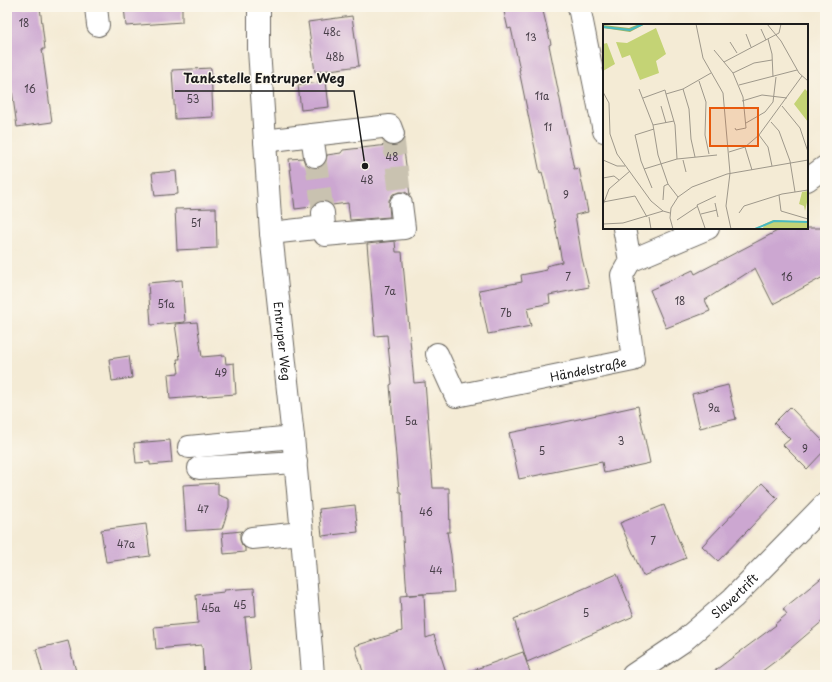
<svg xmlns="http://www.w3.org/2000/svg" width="832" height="682" viewBox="0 0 832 682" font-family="'Playpen Sans',sans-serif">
<rect width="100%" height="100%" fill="#fbf7ec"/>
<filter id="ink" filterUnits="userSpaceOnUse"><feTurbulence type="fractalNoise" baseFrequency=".025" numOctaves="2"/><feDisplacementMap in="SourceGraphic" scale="8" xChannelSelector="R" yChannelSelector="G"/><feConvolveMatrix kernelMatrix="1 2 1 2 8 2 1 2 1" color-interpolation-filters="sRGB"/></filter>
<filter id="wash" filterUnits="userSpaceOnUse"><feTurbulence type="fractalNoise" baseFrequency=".012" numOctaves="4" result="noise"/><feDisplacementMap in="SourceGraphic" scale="16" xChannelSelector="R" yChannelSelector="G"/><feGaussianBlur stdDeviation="0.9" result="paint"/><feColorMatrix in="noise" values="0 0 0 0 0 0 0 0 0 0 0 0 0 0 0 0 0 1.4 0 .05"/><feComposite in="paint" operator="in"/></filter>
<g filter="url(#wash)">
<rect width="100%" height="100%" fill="#f4ebd5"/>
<g id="blocks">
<g fill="#cca7d1">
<path d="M7 7H40L45 49H42L52 122 17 127 7 54H9L7 37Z"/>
<path d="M124 7H182V22L126 26Z"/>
<path d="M503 7H542L551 44 549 45 574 169 579 168 588 212 575 215 582 258 589 287 549 295 550 303 527 308 531 326 488 334 479 290 522 282 521 275 547 270 546 266 562 262 554 219H553L542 172 540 173 519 70H520L511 28 508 29Z"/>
<path d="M352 16 359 66 315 72 308 22Z"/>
<path d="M211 68 213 117 175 119 172 70Z"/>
<path d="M326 81 329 107 301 110 298 85Z"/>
<path d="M403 143 410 195 405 192H400L393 194 389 200V206L390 217 350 220 348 203 332 205 328 202 322 201 316 202 312 207 295 209 289 159 303 158 305 164 311 168H316L323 166 326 161 327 155 341 153 343 150 388 145 391 146H397L400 144Z"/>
<path d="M176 171 178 194 155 196 152 173Z"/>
<path d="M216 208 217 248 177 250 175 209Z"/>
<path d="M783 228H825V276L773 304 755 268 705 300 710 311 666 328 650 290 693 270 695 274Z"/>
<path d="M395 241 396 252H402L414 383 425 382 433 488H449L450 532H447L451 555 454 592 407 595 402 524 401 492H399L390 385 392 384 387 335 375 336 367 244Z"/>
<path d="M182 280 185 322 151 325 148 283Z"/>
<path d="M197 322 202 357 225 355 226 364 234 363 236 394 170 399 168 374 179 373 177 359H180L175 324Z"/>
<path d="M129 356 132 378 112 381 109 359Z"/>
<path d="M728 385 736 419 700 428 692 394Z"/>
<path d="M638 406 650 463 604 473 602 462 519 479 509 433 565 422Z"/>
<path d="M790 407 825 443V450L807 469 783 445 790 439 774 423Z"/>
<path d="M170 440 172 463 150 465V462L136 463 134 443Z"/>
<path d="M218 483V495L229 499V507L222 529 186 531 183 485Z"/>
<path d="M762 483 778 499 718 561 702 546Z"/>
<path d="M355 505 358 532 322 536 319 509Z"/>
<path d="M664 505 686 558 643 576 620 523Z"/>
<path d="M146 524 150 556 106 562 101 530Z"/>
<path d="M242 531 240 533V540L242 545 245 548V552L224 554 222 533Z"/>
<path d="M617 574 634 616 527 662 514 619Z"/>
<path d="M825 575V619L777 660 757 675H709L776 625 775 624 787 614 783 609Z"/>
<path d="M254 588 256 616 245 617 251 675H204L202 645 156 649 154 627 198 623 196 595 224 592V590Z"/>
<path d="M424 594 426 638 434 635 447 675H364L355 646 402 631 400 596Z"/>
<path d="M68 641 77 675H43L36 649Z"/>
<path d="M523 652 531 675H466L465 673Z"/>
</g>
</g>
</g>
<g filter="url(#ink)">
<use href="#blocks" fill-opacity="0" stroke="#68645d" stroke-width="1"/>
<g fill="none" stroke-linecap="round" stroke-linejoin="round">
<g stroke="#c9c2b0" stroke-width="22" stroke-dasharray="22 11" stroke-linecap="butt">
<path d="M393 134 401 204"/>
<path d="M315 156 323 212"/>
</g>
<defs>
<g id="minor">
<path d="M96 7 98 25"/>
<path d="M579 7 604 131"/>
<path d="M312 135 390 126 393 134"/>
<path d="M265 141 312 135 315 156"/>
<path d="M807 180 825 167"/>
<path d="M324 227 325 235 404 228 401 204"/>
<path d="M271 233 324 227 323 213"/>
<path d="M630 261 708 228"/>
<path id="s1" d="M437 354 456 396 633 360 622 275 630 261 624 228"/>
<path d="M189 447 293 437"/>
<path d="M199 468 296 462"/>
<path d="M252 538 302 533"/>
<path id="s2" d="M633 675 682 642 733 598 825 504"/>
</g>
<g id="major">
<path id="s3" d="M259 7V49L271 233 293 437 301 523 313 675"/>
</g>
</defs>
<use href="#minor" stroke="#68645d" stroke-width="24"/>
<use href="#major" stroke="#68645d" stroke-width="24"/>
<use href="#minor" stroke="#fff" stroke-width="22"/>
<use href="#major" stroke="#fff" stroke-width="22"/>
</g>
</g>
<g text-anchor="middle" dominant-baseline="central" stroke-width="3" stroke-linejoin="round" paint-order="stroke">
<g font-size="10" fill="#483f49">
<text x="24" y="22">18</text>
<text x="332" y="31">48c</text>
<text x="531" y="36">13</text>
<text x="335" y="56">48b</text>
<text x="30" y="88">16</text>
<text x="542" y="95">11a</text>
<text x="193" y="98">53</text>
<text x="548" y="126">11</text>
<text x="392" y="156">48</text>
<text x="367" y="179">48</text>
<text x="566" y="194">9</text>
<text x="196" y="222">51</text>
<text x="568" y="276">7</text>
<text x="787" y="276">16</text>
<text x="390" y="290">7a</text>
<text x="680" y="300">18</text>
<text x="166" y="303">51a</text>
<text x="506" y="312">7b</text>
<text x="221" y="372">49</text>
<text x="714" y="407">9a</text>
<text x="411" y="420">5a</text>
<text x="621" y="440">3</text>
<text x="805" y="448">9</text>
<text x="542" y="450">5</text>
<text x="203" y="508">47</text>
<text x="426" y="511">46</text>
<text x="653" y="540">7</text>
<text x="126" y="543">47a</text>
<text x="436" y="569">44</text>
<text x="240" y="604">45</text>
<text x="211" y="607">45a</text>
<text x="586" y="612">5</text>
</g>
<g font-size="12" fill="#1c1c1c" stroke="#fbf7ec">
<text stroke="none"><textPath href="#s3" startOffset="335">Entruper Weg</textPath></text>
<text stroke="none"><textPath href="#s1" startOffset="181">Händelstraße</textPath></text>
<text stroke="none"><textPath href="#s2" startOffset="129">Slavertrift</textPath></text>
</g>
</g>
<g transform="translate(603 24)">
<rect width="205" height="205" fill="#f4ebd5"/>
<path d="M53 4 63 30 53 37 56 49 37 56 27 31 19 34 13 18 24 19ZM4 19 12 40 0 47V20ZM202 65 205 68V98L191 80ZM205 167V174L202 187 201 182 196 180 199 168ZM170 196 205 198V205H159L162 201 151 205Z" fill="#c4d375"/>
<path d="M36 0H42L27 8 0 4V1L26 4Z" fill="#9bb566"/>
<path fill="none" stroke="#4ab9c0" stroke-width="2" d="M0 3 27 6 40 0M152 205 171 197 205 198"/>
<path fill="none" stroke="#9e988b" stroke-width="1" d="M93 0 100 34 120 69 127 149M164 0 178 17 196 49 205 57M158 5 163 16M143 10 148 23M165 15 169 30 170 53M127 18 134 29M111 26 130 49 140 73 143 104 133 106 132 104M121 38 176 9 178 0M130 49 151 39 169 36M96 57 103 78 102 111 106 130M136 61 194 46M36 65 50 101 55 131 65 160 75 173M80 65 86 85 88 115 92 133M0 68 6 79 7 110 14 130 48 177 60 187 67 189M63 70 72 101 74 135M40 74 62 66 63 70 80 65 108 49M139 77 159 71 184 74M58 82 63 99M179 82 197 104 205 128M168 98 176 107 187 137 192 168M143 99 162 88 170 78 173 53M50 101 71 97M156 111 165 123 169 142M142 123 149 146M126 128 142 123 156 111 199 52M0 136 14 142H22M80 136 83 148M41 145 74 135 114 131M127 149 123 182 128 205M0 154 11 152 16 156M49 164 38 137 32 111 51 105M176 171 178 187 205 195M60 176 61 162 65 160M0 178 32 172 44 193M112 179 115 193M0 181 6 165 27 147M136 189 141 182 179 170 205 166M98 190 114 186M46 193 48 205M74 196 95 182M0 200 20 199 60 187M102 204 94 181 113 172M70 205 67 194 68 184 75 173 89 163 124 150 205 136M100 205H123"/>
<path fill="#e8590c" fill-opacity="0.15" stroke="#e8590c" stroke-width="2" d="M107 84H155V122H107Z"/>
<rect width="205" height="205" fill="none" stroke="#1c1c1c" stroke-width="2"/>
</g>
<path fill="none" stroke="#1c1c1c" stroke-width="1.5" d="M365 166L354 91H175"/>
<circle fill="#1c1c1c" stroke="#fbf7ec" stroke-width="1.5" cx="365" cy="166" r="4"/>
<g font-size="13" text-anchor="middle" font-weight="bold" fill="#1c1c1c" stroke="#fbf7ec" stroke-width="3" stroke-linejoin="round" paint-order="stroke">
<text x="264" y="83">Tankstelle Entruper Weg</text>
</g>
<rect width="832" height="682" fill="none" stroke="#fbf7ec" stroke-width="24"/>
</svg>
